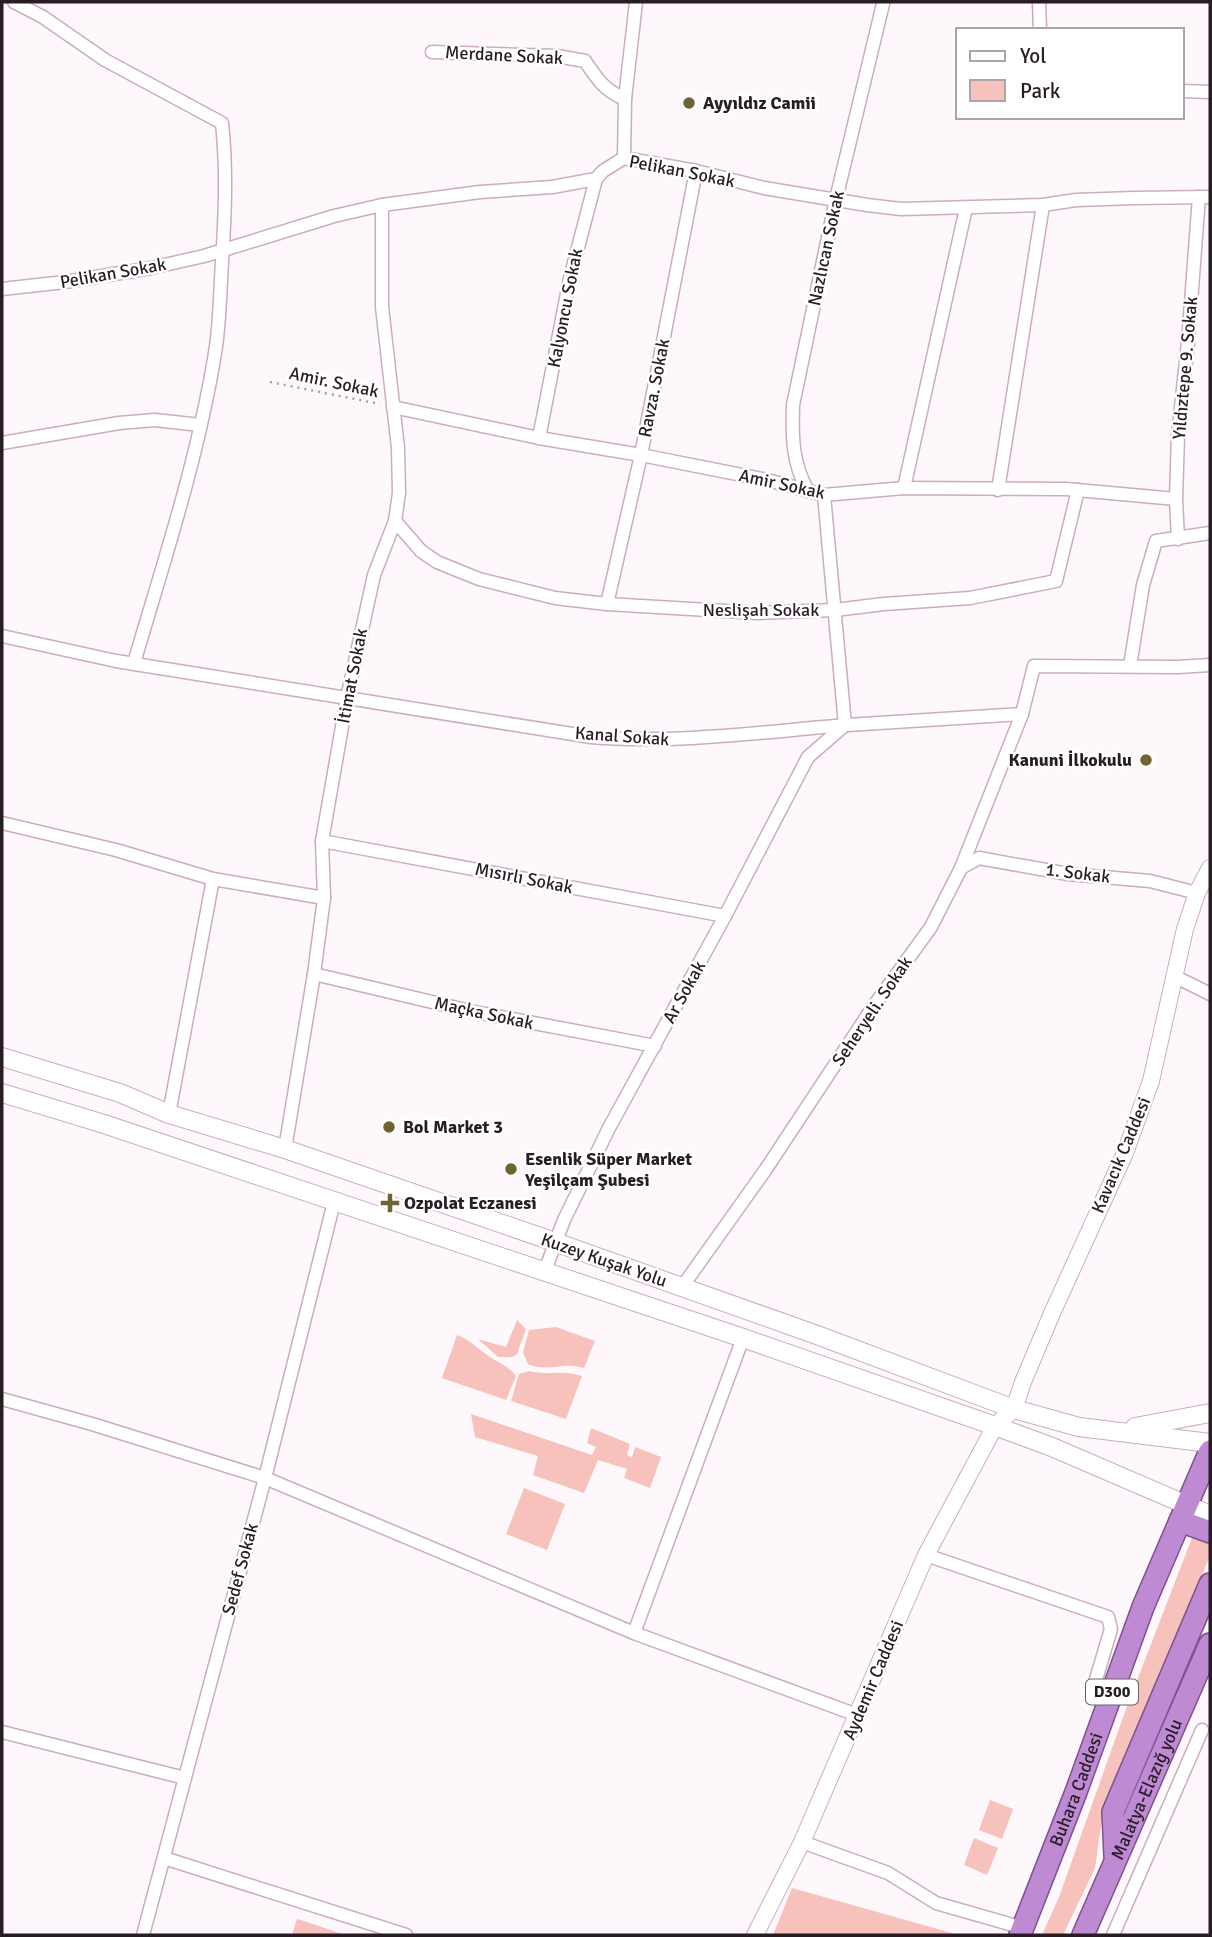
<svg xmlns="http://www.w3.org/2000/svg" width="1212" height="1937" viewBox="0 0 1212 1937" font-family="Signika,sans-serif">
<rect width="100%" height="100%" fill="#fef7fb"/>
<g fill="#f7c2bb">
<path d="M517 1320 526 1329 517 1354 513 1357H498L478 1339 506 1347Z"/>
<path d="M556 1327 595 1341 584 1368C561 1361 550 1373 528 1364L523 1352 529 1330Z"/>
<path d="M457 1335C470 1340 476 1347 487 1355 498 1363 508 1365 516 1376L506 1400 442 1378Z"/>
<path d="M529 1371C550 1376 561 1369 582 1376L566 1419 511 1401 519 1374Z"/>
<path d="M471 1414 592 1455 596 1447 587 1443 591 1428 630 1444 627 1455 632 1457 635 1447 661 1457 650 1488 624 1478 627 1469 598 1460 584 1493 533 1475 538 1456 475 1437Z"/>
<path d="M524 1488 565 1504 547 1550 506 1534Z"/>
<path d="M1195 1530 1210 1538V1556L1103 1812 1095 1868 1063 1935H1042L1059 1897 1126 1709Z"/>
<path d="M990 1800 1013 1809 1002 1839 979 1830Z"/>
<path d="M974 1838 998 1848 987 1875 964 1865Z"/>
<path d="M792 1888 959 1935H773Z"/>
<path d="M297 1919H298L345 1935H292Z"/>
</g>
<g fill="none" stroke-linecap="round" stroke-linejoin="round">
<defs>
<g id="minor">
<path d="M14 2 43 17 105 60 222 123C227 170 225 215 222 262 220 292 220 323 215 353 198 458 164 561 134 663"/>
<path d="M1039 2 1040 30"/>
<path d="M432 52 557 56 585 61C597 79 605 91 625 99L624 158"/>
<path d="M1182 91 1210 92"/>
<path d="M625 99 636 2"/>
<path d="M2 289 65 282 151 268 204 256 334 216 382 205 480 192 552 187 596 179 603 171 624 158 696 171 764 188 867 205 901 209 1043 205 1076 200 1134 198 1210 197"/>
<path d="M393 407 539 438 641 455 767 480 824 495 904 488 1066 489 1176 499"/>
<path d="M539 438 570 278 596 179"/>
<path d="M2 443 119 423 155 420 200 425"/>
<path d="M904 488 966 208"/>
<path d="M998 490 1043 205"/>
<path d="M808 491C792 463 792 436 793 405L836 199 883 4"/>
<path d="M395 521 421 551 437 562 479 579 555 598 607 604 758 613 835 610 884 604 970 598 1056 581 1078 490"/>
<path d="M1178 539 1176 499 1178 435 1188 342 1199 197"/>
<path d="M607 604 641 455 696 171"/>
<path d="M2 636 116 661 591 737C677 744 761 732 847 725 905 721 964 718 1022 714L1034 666 1178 667 1210 665"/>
<path d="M1130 666 1143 585 1156 541 1210 533"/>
<path d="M2 823 116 850 213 879 324 898"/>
<path d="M322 841 725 916"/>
<path d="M961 868 979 858 1068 874 1150 881 1197 893"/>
<path d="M314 974 470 1011 655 1046"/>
<path d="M1176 977 1210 994"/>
<path d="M169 1114 213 879"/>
<path d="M285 1149 314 974 324 898 322 841 347 698 374 575 395 521 399 493 398 448 382 307V205"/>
<path d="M544 1273 564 1220 609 1128 725 916 808 757 845 725 824 495"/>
<path d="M682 1287 766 1169 873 1007 931 927 961 868 1022 714"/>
<path d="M2 1399 92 1424 265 1478 634 1633 857 1715"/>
<path d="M926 1555 1108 1617 1111 1629 1094 1686 1097 1692 1108 1704"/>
<path d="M634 1633 743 1338"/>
<path d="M2 1732 185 1778"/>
<path d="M802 1842 888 1873 936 1903 1023 1928"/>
<path d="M164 1858 406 1935"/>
<path d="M143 1935 265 1478 334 1202"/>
<path d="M1113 1935 1202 1730"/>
</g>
<path id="tertiary" d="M755 1935 802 1842 926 1555 995 1426 1014 1409 1023 1382 1053 1311 1125 1153 1151 1081 1185 929 1197 893 1210 868"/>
<g id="secondary">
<path d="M2 1057 120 1093 169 1114 285 1149 555 1242 817 1335 1014 1409 1079 1427 1210 1443"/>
<path d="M2 1093 104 1124 743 1338 995 1426 1052 1447 1210 1515"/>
<path d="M1135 1427 1210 1413"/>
</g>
<g id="trunk">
<path d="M1180 1521 1210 1532"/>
<path d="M1115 1856 1113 1812 1210 1584"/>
<path id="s1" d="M1020 1935 1076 1792 1143 1607 1210 1451"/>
<path id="s2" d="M1083 1935 1210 1644"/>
</g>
</defs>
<use href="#minor" stroke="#ccacc1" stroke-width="15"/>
<use href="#tertiary" stroke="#ccacc1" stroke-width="18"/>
<use href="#secondary" stroke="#ccacc1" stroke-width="20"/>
<use href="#trunk" stroke="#7f5190" stroke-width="24"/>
<path stroke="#a89fa5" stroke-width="2.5" stroke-dasharray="2 5" stroke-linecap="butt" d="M270 382 380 404"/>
<use href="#minor" stroke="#fff" stroke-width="12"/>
<use href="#tertiary" stroke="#fff" stroke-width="16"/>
<use href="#secondary" stroke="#fff" stroke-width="18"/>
<use href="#trunk" stroke="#be8ad4" stroke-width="21"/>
</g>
<g fill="#6f6531" stroke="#fff" stroke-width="2.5">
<circle cx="689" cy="103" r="7"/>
<circle cx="1146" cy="760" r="7"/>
<circle cx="389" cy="1127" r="7"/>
<circle cx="511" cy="1169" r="7"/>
<path d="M386.5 1192.5h7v7h7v7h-7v7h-7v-7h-7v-7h7z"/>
</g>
<g text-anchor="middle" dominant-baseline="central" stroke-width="5" stroke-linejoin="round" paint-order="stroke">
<rect fill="#fff" stroke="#696166" stroke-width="2" x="1086" y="1679.5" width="52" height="25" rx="5"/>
<g font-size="16" font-weight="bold" fill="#291d25">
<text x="1112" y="1692">D300</text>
</g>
<g font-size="18" fill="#291d25" stroke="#fff">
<text transform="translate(504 55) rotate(3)">Merdane Sokak</text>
<text transform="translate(682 171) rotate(11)">Pelikan Sokak</text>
<text transform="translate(826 248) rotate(-78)">Nazlıcan Sokak</text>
<text transform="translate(113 273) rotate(-10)">Pelikan Sokak</text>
<text transform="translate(565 308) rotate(-79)">Kalyoncu Sokak</text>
<text transform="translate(1185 368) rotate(-85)">Yıldıztepe 9. Sokak</text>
<text transform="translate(334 382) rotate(12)">Amir. Sokak</text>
<text transform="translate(654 388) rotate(-79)">Ravza. Sokak</text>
<text transform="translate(782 484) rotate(12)">Amir Sokak</text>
<text x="761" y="610">Neslişah Sokak</text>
<text transform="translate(352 676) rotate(-79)">İtimat Sokak</text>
<text transform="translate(622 736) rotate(4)">Kanal Sokak</text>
<text transform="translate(1078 873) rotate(7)">1. Sokak</text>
<text transform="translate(524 878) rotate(11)">Mısırlı Sokak</text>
<text transform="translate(684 992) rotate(-61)">Ar Sokak</text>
<text transform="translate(872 1011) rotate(-56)">Seheryeli. Sokak</text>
<text transform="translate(484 1013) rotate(12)">Maçka Sokak</text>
<text transform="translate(1121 1155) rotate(-67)">Kavacık Caddesi</text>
<text transform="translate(604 1260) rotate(19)">Kuzey Kuşak Yolu</text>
<text transform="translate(240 1569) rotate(-75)">Sedef Sokak</text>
<text transform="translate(873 1680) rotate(-67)">Aydemir Caddesi</text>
<text stroke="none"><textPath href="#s2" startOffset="159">Malatya-Elazığ yolu</textPath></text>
<text stroke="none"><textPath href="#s1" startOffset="156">Buhara Caddesi</textPath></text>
</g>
<g font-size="18" font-weight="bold" fill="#291d25" stroke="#fff" text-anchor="start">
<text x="703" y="103">Ayyıldız Camii</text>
<text x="1132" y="760" text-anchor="end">Kanuni İlkokulu</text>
<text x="403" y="1127">Bol Market 3</text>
<text x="525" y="1159">Esenlik Süper Market<tspan x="525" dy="21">Yeşilçam Şubesi</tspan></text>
<text x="404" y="1203">Ozpolat Eczanesi</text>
</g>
</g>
<rect width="1212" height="1937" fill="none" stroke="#291d25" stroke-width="7"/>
<rect x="956" y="28" width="228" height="91" fill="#ffffff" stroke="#a9a5a8" stroke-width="2"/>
<rect x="970" y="51" width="35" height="10" fill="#ffffff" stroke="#a9a5a8" stroke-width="2"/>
<text x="1020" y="63" font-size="21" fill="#291d25">Yol</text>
<rect x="970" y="80" width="35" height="21" fill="#f7c2bb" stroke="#a9a5a8" stroke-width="2"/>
<text x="1020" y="98" font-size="21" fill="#291d25">Park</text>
</svg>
